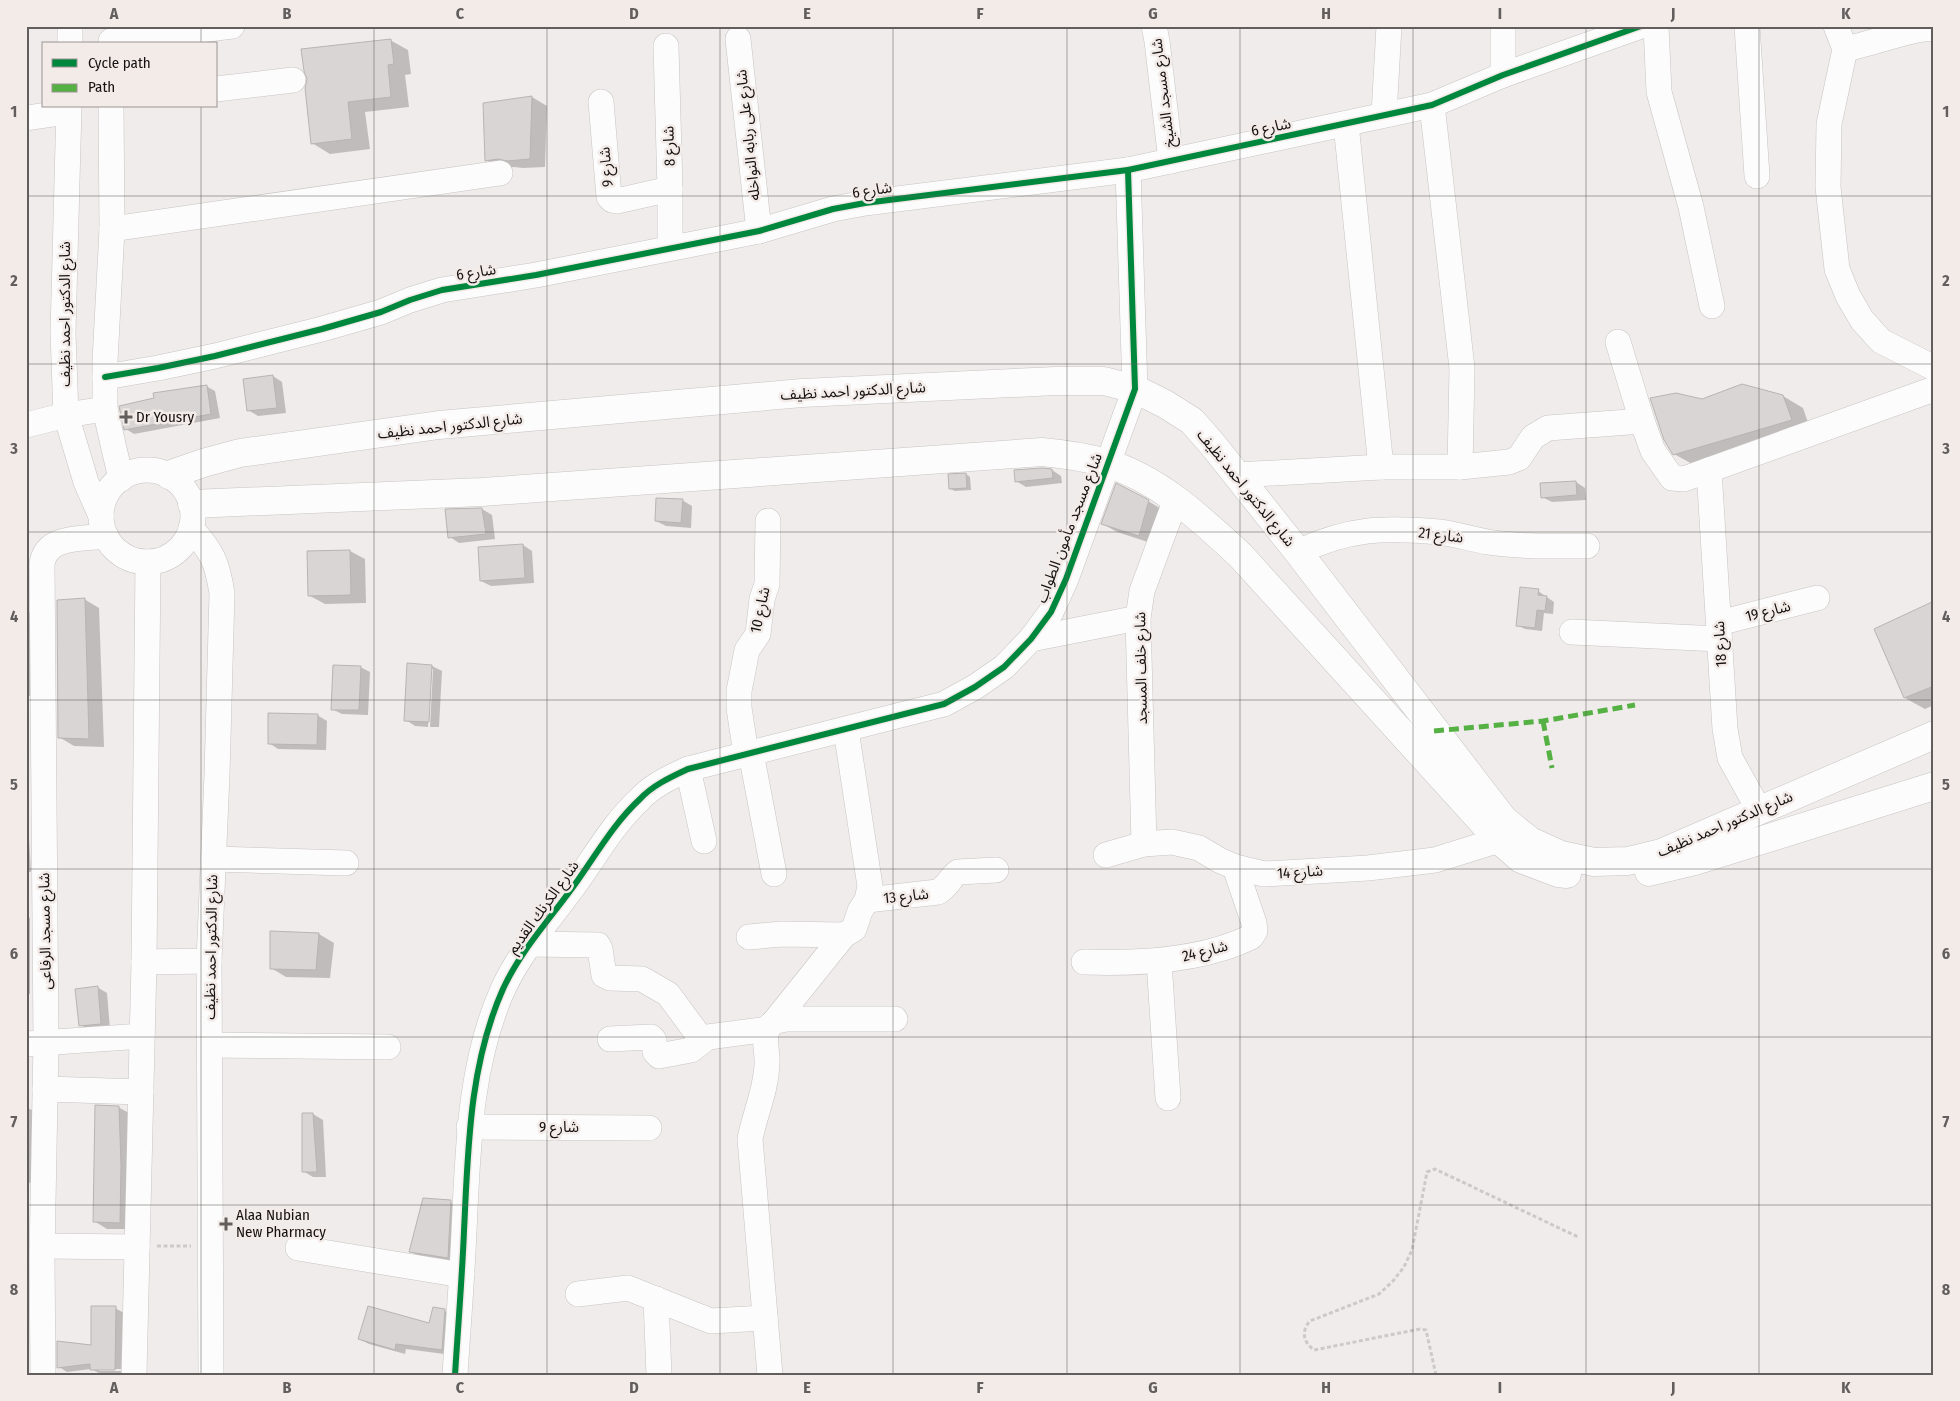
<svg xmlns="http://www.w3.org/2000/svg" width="1960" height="1401" viewBox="0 0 1960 1401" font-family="'Fira Sans Condensed','Noto Sans Arabic',sans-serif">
<rect width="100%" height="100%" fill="#f0eceb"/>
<g fill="#0003" fill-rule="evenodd">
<path d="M390 40 408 50 411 74 405 75 409 107 365 112 370 149 330 154 312 143 309 79Z"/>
<path d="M532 97 547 106 545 167 523 168 514 167 501 169 486 160Z"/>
<path d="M273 376 282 382 286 413 258 416 248 410Z"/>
<path d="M206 386 215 391 220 418 134 434 126 429 156 399Z"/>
<path d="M1783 396 1803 408 1811 431 1694 465 1674 454 1702 400Z"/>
<path d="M1052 470 1061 476 1062 483 1026 487 1016 481Z"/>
<path d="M966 474 970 477 971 490 955 491 950 489Z"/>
<path d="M1576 482 1585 488 1586 500 1552 502 1542 497Z"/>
<path d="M682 500 692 506 691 528 666 526 656 521Z"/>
<path d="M1148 501 1163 510 1154 544 1117 532 1103 524Z"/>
<path d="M482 509 492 515 495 539 459 543 450 537Z"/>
<path d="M523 545 532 551 534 583 491 586 481 581Z"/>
<path d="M350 551 365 559 366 603 325 604 310 596Z"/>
<path d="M1538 591 1554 602 1553 614 1544 613 1542 631 1525 629 1517 625Z"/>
<path d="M84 599 99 608 104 747 74 746 59 737Z"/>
<path d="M1934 602V705L1925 709 1905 698Z"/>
<path d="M26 610 31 613V696H26Z"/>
<path d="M408 665 432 666 442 671 439 727H430L433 669H431L428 727 415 726 406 720Z"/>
<path d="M360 667 370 672 368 715 342 714 332 709Z"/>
<path d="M317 715 327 721 326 750 278 749 269 743Z"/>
<path d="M26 819 28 821 31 872H26Z"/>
<path d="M26 916 30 918V994H26Z"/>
<path d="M272 932 319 934 334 943 330 978 286 977 271 968Z"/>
<path d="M97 987 107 993 110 1029 90 1031 81 1025Z"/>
<path d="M118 1107 131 1114 132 1229H107L94 1221Z"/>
<path d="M26 1109H30L42 1116 41 1182 26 1183Z"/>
<path d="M313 1114 323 1120 326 1177H313L303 1171Z"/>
<path d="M450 1202 465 1210 463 1266 425 1260 410 1251Z"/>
<path d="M115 1308 124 1313V1374H101L91 1369 67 1372 59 1367 92 1347ZM99 1369H121V1371H99Z"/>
<path d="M445 1311 454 1316 452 1355 406 1349 405 1354 369 1344 359 1339 429 1325Z"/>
<path d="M26 1339 29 1340 28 1352 26 1353Z"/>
</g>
<g fill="#d9d5d4" stroke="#b7b4b3">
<path d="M391 39 394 64 388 65 391 97 348 102 352 139 311 144 305 88 307 79 304 71 301 49Z"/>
<path d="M532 96 530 159 507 161 498 159 485 161 483 103Z"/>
<path d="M273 375 277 408 247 411 243 379Z"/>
<path d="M1742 384 1783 395 1792 420 1673 455 1664 440 1650 398 1676 393 1702 399Z"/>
<path d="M207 385 211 414 124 430 119 406 154 398 153 393Z"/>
<path d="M1042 468 1052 469 1053 478 1015 482 1014 470Z"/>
<path d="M966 473 967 488 949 489 948 474Z"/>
<path d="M1576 481 1577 495 1541 498 1540 483Z"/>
<path d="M1116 483 1149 500 1139 536 1101 524Z"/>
<path d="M656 498 683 499 681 523 655 521Z"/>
<path d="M482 508 486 534 448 538 445 509Z"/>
<path d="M523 544 525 578 480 581 478 547Z"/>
<path d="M350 550 351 595 308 596 307 551Z"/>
<path d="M1520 587 1539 589 1538 595 1547 596 1545 611 1537 610 1535 628 1516 626Z"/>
<path d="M85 598 89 739 58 738 57 600Z"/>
<path d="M1934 601V686L1904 698 1874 629Z"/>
<path d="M407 663 432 665 429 722 404 721Z"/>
<path d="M333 665 361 666 359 710H331Z"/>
<path d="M268 713 318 714 317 745 268 744Z"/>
<path d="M270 931 319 933 316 970 270 969Z"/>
<path d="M98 986 101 1024 79 1026 75 989Z"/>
<path d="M95 1105 119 1106 121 1166 120 1223 93 1222Z"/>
<path d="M302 1113H313L317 1172H302Z"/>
<path d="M423 1198 451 1200 448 1258 409 1252Z"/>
<path d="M91 1306H116L115 1370H90V1364L57 1368V1341L91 1345Z"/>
<path d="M368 1306 429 1323 433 1307 445 1309 442 1350 396 1344 395 1350 358 1339Z"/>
</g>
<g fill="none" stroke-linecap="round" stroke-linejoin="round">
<defs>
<g id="minor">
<path d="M1154 26 1157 41 1171 161"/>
<path d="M1503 26V75"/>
<path d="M1656 26 1659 92 1691 207 1712 306"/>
<path d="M1747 26 1757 176"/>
<path d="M1836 26 1845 49 1829 124 1828 187 1837 269 1848 296 1862 320 1881 341 1934 368"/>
<path d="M738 39 759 231"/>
<path d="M111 41 232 26"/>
<path d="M70 44V26"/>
<path d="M666 46 670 189V247"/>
<path d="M1845 49C1866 46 1919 25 1934 29"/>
<path d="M216 89 293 80"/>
<path d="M601 102 609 197 612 200 617 201 670 189"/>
<path d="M1432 105 1462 368 1460 467"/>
<path d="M69 106 63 333 66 415 86 482 101 516"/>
<path d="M111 106 112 229 105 361V409L121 479"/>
<path d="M1384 115 1389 26"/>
<path d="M26 118 68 112"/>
<path d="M1346 124 1381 467"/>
<path d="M112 229 500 173"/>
<path d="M1618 342 1642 421 1653 451 1672 478 1684 479 1934 389"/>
<path d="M105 377 158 368 215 356 322 329 381 312 410 300 442 290 536 275 759 231 833 209 865 203 1128 170 1432 105 1503 75 1641 26"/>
<path d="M26 425 66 415 105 409"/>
<path d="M1709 470 1725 729 1730 758 1759 810"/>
<circle cx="147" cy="516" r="46"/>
<path d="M1237 475 1381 467H1460L1509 462 1519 458 1533 437 1548 428 1642 421"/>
<path d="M191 528C213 553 217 562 222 593L217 775 209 961 211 1375"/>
<path d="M1298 552C1349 528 1384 527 1439 532 1455 534 1471 539 1488 542 1521 547 1554 546 1587 546"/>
<path d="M1719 623 1817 598"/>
<path d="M1572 632 1719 639"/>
<path d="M1031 639 1138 618"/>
<path d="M751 753 774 874"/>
<path d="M746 754 739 708V691L747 650 758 634 762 599 767 584 768 521"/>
<path d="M688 769 704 841"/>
<path d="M1144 844 1138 618 1142 591 1176 499"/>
<path d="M1106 855 1144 844 1172 842 1199 848 1219 860 1235 867 1264 874 1368 868 1435 860 1499 840"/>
<path d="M214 859 346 863"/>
<path d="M867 900 938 892C947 887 950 878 958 872L996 870"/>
<path d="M749 937 782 934 844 935 854 929 860 911 867 900 870 886 846 730"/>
<path d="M528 944 598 945 600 949 604 975 610 978 642 979 668 994 702 1040"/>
<path d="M1159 961 1168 1098"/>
<path d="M144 962 209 961"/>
<path d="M1084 962C1138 964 1202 961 1251 937L1255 931 1254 923 1235 867"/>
<path d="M775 1021 844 935"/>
<path d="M610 1039 651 1037 654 1040 655 1052 659 1056 691 1050 708 1037 768 1029"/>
<path d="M26 1044 142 1036"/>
<path d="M210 1045 388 1047"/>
<path d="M45 1089 141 1092"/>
<path d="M469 1127 649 1128"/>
<path d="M43 1246 137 1247"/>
<path d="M298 1248 462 1275"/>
<path d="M578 1294 628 1288 711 1321 765 1318"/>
<path d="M656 1299 659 1375"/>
<path d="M43 1375 42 1256 46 1042 42 564C46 535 82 539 106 536"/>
<path d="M134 1375 144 962 148 562"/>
<path d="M455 1375C458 1327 462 1279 464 1231 468 1150 469 1065 503 989 522 948 552 917 578 880 597 853 615 822 640 799 653 785 671 777 688 769L944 704 975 687 1004 667 1031 639 1051 612 1066 579 1135 389 1128 170"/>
<path d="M770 1375 750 1139C755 1113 766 1091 767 1064 768 1053 763 1041 767 1030 771 1022 778 1020 786 1019H895"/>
</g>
<g id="major">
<path d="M169 475 203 463 240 453 439 425 802 393 1056 381H1104L1135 389 1165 404 1192 421 1213 445 1298 552 1504 820 1530 841 1561 855 1594 862 1628 861 1661 853 1934 735"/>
<path d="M192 504 482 492 1042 452C1063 454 1085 457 1106 463 1159 479 1200 518 1240 555L1499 840 1521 859 1558 873 1567 874"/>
<path d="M1649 872 1695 861 1934 786"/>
</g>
</defs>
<use href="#minor" stroke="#c7c4c3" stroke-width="26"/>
<use href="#major" stroke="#c7c4c3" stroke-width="29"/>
<g stroke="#cccac9" stroke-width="3" stroke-dasharray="4 2.5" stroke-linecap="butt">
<path d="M157 1246H191"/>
<path d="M1436 1375 1426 1330 1420 1329 1314 1350C1303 1342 1301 1331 1310 1321L1379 1294 1393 1281 1404 1267 1412 1250 1427 1172 1435 1169 1578 1237"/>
</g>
<use href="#minor" stroke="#fdfcfc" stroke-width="25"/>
<use href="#major" stroke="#fdfcfc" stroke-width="28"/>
<g stroke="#55b144" stroke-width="5" stroke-dasharray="10 5" stroke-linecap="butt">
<path d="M1543 721 1552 768"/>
<path d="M1434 731 1543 721 1635 705"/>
</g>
<defs>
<g id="cycleway">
<path d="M105 377 158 368 215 356 322 329 381 312 410 300 442 290 536 275 759 231 833 209 865 203 1128 170 1432 105 1503 75 1641 26"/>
<path d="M455 1375C458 1327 462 1279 464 1231 468 1150 469 1065 503 989 522 948 552 917 578 880 597 853 615 822 640 799 653 785 671 777 688 769L944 704 975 687 1004 667 1031 639 1051 612 1066 579 1135 389 1128 170"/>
</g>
</defs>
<use href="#cycleway" stroke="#f3ebe8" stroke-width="9"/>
<use href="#cycleway" stroke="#00873e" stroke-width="6"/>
</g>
<path fill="none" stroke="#615e5d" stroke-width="1" stroke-opacity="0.55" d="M201 26V44M374 26V1375M547 26V1375M720 26V1375M893 26V1375M1067 26V1375M1240 26V1375M1413 26V1375M1586 26V1375M1759 26V1375M201 106V1375M26 196H1934M26 364H1934M26 532H1934M26 700H1934M26 869H1934M26 1037H1934M26 1205H1934"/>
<g fill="#615e5d" stroke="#f3ebe8" stroke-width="2">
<path d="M123.5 409.5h5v5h5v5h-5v5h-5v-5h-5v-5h5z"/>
<path d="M223.5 1216.5h5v5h5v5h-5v5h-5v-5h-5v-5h5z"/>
</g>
<g text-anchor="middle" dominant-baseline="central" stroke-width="5" stroke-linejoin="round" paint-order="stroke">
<g font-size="15" fill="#141110" stroke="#f3ebe8">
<text transform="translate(1163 93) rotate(-97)">شارع مسجد الشيخ</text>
<text transform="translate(1271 127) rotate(-12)">شارع 6</text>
<text transform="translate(748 135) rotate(-96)">شارع على ربابه النواخله</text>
<text transform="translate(669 146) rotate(-92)">شارع 8</text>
<text transform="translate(606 167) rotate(-95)">شارع 9</text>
<text transform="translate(872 190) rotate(-9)">شارع 6</text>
<text transform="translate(476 272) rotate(-9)">شارع 6</text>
<text transform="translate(65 314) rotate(-90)">شارع الدكتور احمد نظيف</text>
<text transform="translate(853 391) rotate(-3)">شارع الدكتور احمد نظيف</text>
<text transform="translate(450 426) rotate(-6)">شارع الدكتور احمد نظيف</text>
<text transform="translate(1246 488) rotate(51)">شارع الدكتور احمد نظيف</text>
<text transform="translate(1069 528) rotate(-69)">شارع مسجد مأمون الطواب</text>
<text transform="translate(1441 535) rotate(7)">شارع 21</text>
<text transform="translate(760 610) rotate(-78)">شارع 10</text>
<text transform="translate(1768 611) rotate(-14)">شارع 19</text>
<text transform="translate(1720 644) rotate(-93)">شارع 18</text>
<text transform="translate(1141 668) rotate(-91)">شارع خلف المسجد</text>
<text transform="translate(1725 824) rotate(-23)">شارع الدكتور احمد نظيف</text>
<text transform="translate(1300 872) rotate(-4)">شارع 14</text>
<text transform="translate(906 896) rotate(-6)">شارع 13</text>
<text transform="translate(543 907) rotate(-54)">شارع الكرنك القديم</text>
<text transform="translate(45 931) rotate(-91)">شارع مسجد الرفاعى</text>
<text transform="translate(211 947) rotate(-89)">شارع الدكتور احمد نظيف</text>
<text transform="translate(1205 951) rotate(-14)">شارع 24</text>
<text x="559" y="1127">شارع 9</text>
</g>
<g font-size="15" fill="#141110" stroke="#f3ebe8" text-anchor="start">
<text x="136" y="417">Dr Yousry</text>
<text x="236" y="1215">Alaa Nubian<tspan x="236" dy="17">New Pharmacy</tspan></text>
</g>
</g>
<rect width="1960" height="1401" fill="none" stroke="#f3ebe8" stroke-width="55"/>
<rect x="42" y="42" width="175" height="65" fill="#f3ebe8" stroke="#9a9492"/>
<rect x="52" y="59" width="25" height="8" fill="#00873e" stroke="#9a9492"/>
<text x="88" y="68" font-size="15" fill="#141110">Cycle path</text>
<rect x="52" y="84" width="25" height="8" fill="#55b144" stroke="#9a9492"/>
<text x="88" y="92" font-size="15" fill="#141110">Path</text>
<rect x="28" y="28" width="1904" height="1346" fill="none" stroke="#615e5d" stroke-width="2"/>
<g font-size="16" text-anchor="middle" font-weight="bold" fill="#615e5d">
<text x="114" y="19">A</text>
<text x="287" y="19">B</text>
<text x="460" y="19">C</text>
<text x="634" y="19">D</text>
<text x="807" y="19">E</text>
<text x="980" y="19">F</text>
<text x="1153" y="19">G</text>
<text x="1326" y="19">H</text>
<text x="1500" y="19">I</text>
<text x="1673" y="19">J</text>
<text x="1846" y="19">K</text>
<text x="14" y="117">1</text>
<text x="1946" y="117">1</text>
<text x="14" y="286">2</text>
<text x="1946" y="286">2</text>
<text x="14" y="454">3</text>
<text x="1946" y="454">3</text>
<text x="14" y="622">4</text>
<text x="1946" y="622">4</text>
<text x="14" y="790">5</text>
<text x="1946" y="790">5</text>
<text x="14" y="959">6</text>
<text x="1946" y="959">6</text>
<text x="14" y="1127">7</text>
<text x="1946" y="1127">7</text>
<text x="14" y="1295">8</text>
<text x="1946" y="1295">8</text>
<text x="114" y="1393">A</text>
<text x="287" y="1393">B</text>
<text x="460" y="1393">C</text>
<text x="634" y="1393">D</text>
<text x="807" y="1393">E</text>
<text x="980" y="1393">F</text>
<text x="1153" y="1393">G</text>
<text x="1326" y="1393">H</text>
<text x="1500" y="1393">I</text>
<text x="1673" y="1393">J</text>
<text x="1846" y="1393">K</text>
</g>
</svg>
